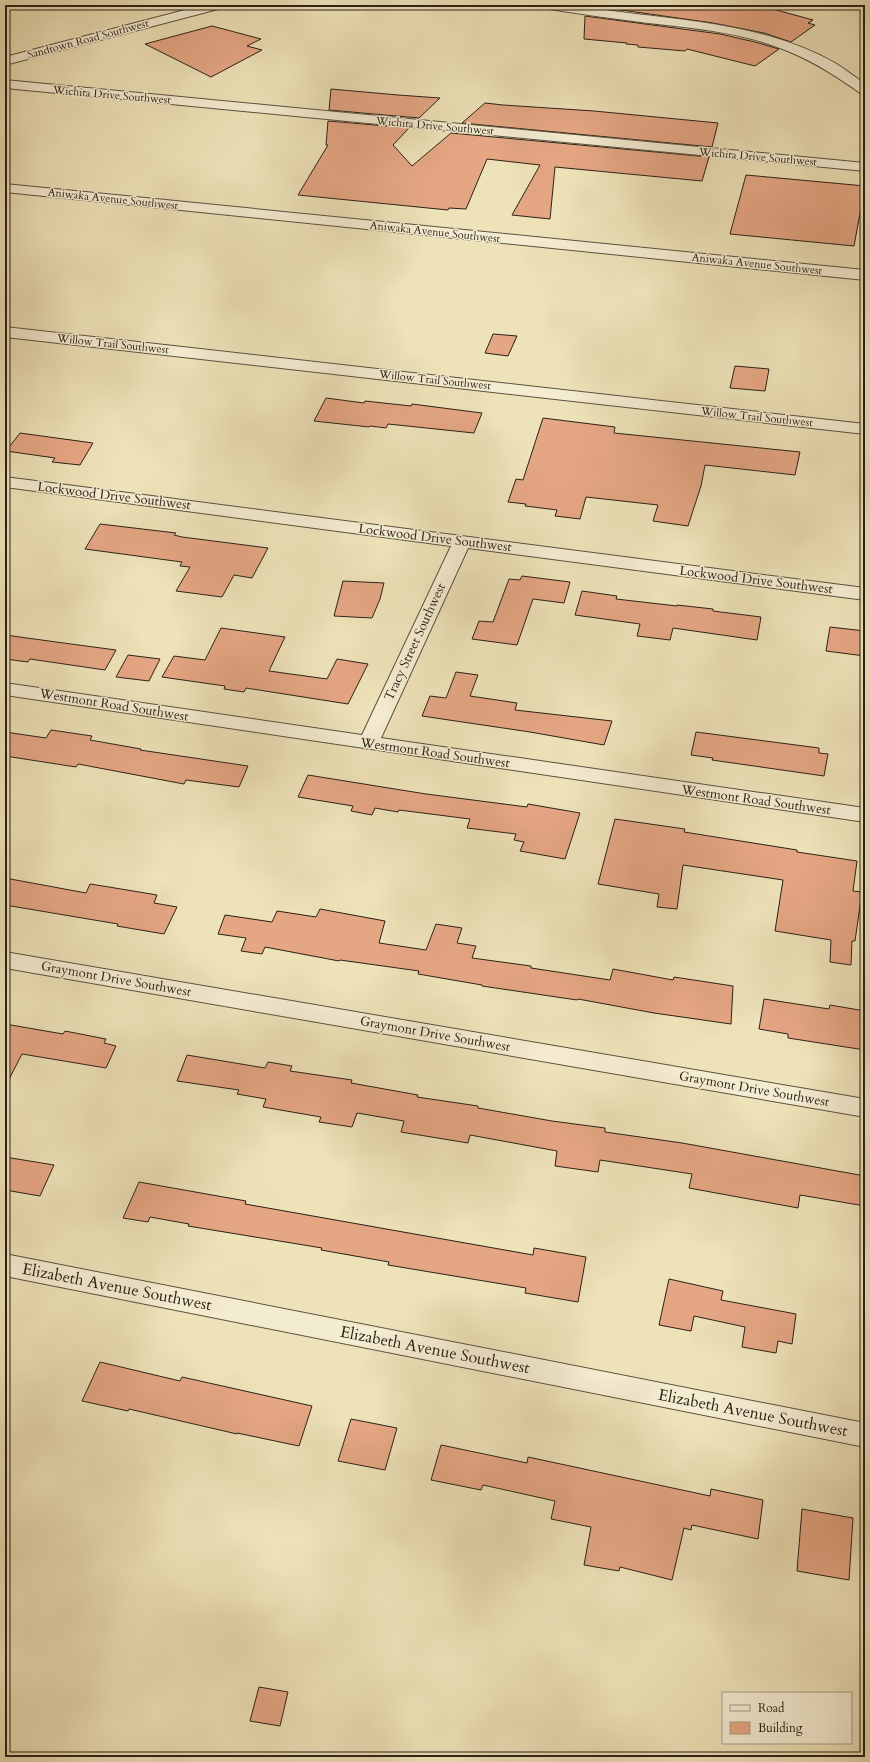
<svg xmlns="http://www.w3.org/2000/svg" width="870" height="1762" viewBox="0 0 870 1762" font-family="Cardo,serif">
<rect width="100%" height="100%" fill="#eee2b8"/>
<filter id="stains"><feTurbulence type="fractalNoise" baseFrequency=".005" numOctaves="4"/><feColorMatrix values="0 0 0 0 .2 0 0 0 0 .09 0 0 0 0 .02 0 0 0 .5 -.17"/></filter>
<radialGradient id="worn" r=".72"><stop offset=".6" stop-color="#630" stop-opacity="0"/><stop offset="1" stop-color="#630" stop-opacity=".3"/></radialGradient>
<g fill="#e5a684" stroke="#2a2118">
<path d="M586 5H758L813 20 808 23 815 25 791 42 764 33 713 23Z"/>
<path d="M585 16 720 34 755 42 779 49 755 66 687 49 685 51 638 47V45L626 44 627 43 584 39Z"/>
<path d="M212 26 261 39 247 46 262 50 211 77 145 44Z"/>
<path d="M331 89 398 95 440 98 419 118 329 110Z"/>
<path d="M485 103 503 105 594 111 718 123 712 147 462 123Z"/>
<path d="M328 121 409 128 393 145 412 166 451 133 709 157 702 181 555 167 550 219 512 215 540 165 487 159 466 209 449 208 448 210 298 195 328 145H326Z"/>
<path d="M746 175 865 186 854 246 730 234Z"/>
<path d="M493 334 517 336 508 356 485 353Z"/>
<path d="M735 366 769 369 765 391 730 388Z"/>
<path d="M326 398 364 403 365 401 411 406 412 404 482 413 474 433 388 424 386 428 370 426 369 427 314 421Z"/>
<path d="M543 418 615 427 614 433 800 452 795 475 705 465 701 486 688 526 653 521 658 505 586 497 580 519 555 516 557 510 525 506 526 504 508 502 516 479 523 480Z"/>
<path d="M20 433 93 443 80 465 52 462 55 458 6 451Z"/>
<path d="M100 524 176 533 174 535 182 537 268 548 252 578 234 575 222 597 176 591 190 567 180 566 182 562 85 549Z"/>
<path d="M522 576 570 582 564 603 533 599 517 645 472 639 479 621 493 622 509 579 520 580Z"/>
<path d="M343 581 384 583 380 599 372 618 334 616Z"/>
<path d="M582 591 617 596 616 599 677 606V605L713 609V611L761 617 757 640 673 628 670 640 637 636 640 624 575 615Z"/>
<path d="M830 627 865 631V656L826 651Z"/>
<path d="M221 628 285 637 269 671 327 679 337 659 368 664 348 704 246 688 244 692 224 689 225 686 162 677 174 656 205 660Z"/>
<path d="M5 635 71 644 116 650 105 670 30 659 28 662 5 659Z"/>
<path d="M128 655 160 659 149 681 116 677Z"/>
<path d="M456 672 478 675 470 696 517 703 515 710 612 721 604 745 530 732 422 716 430 696 446 698Z"/>
<path d="M51 730 92 736 90 740 141 749 140 750 248 766 239 787 186 780 184 784 78 764 76 767 5 756V732L46 738Z"/>
<path d="M696 732 819 748V753L828 754 824 776 712 760 713 758 691 755Z"/>
<path d="M308 775 426 794 527 807 528 804 580 813 565 859 520 851 524 842 514 840 516 834 467 828 470 819 399 810 398 812 375 808 372 815 351 811 353 806 298 797Z"/>
<path d="M615 819 685 829 684 832 797 850V852L857 861 853 891 862 892 855 941H852L851 965 830 962 831 940 775 931 783 880 683 865 677 909 657 907 659 894 598 884Z"/>
<path d="M5 878 86 893 90 884 109 887 157 895 154 903 177 907 164 934 117 926 118 924 5 905Z"/>
<path d="M320 909 385 921 379 943 426 950 436 924 462 928 457 943 476 946 472 958 531 966V968L610 980 613 969 673 980 674 977 733 986 731 1024 654 1013 578 999 577 1000 482 986V985L418 974 419 971 340 960 339 961 265 947 262 954 241 951 246 938 218 934 225 915 272 922 277 911 316 917Z"/>
<path d="M764 999 829 1009 830 1005 865 1011V1050L788 1038V1034L759 1029Z"/>
<path d="M5 1024 63 1034 65 1031 106 1039 104 1043 116 1046 106 1068 22 1054 5 1087Z"/>
<path d="M187 1055 265 1068 268 1062 292 1066 290 1071 352 1080 351 1083 418 1095 417 1097 478 1106V1108L552 1121 605 1128V1132L682 1143 865 1176V1206L800 1195 798 1208 689 1188 692 1174 600 1160 598 1172 555 1166 557 1151 470 1135 468 1143 401 1132 404 1121 357 1113 352 1127 319 1122 321 1117 263 1107 266 1099 237 1094 239 1090 177 1081Z"/>
<path d="M5 1157 54 1165 40 1196 5 1190Z"/>
<path d="M139 1182 246 1201 245 1204 533 1255 534 1248 586 1257 578 1302 525 1293 526 1288 388 1265 389 1262 321 1250 322 1248 188 1226 189 1224 150 1217 148 1222 123 1218Z"/>
<path d="M669 1279 723 1291 721 1300 796 1314 792 1344 778 1341 776 1353 742 1347 745 1327 694 1316 691 1331 659 1325Z"/>
<path d="M100 1362 180 1381 182 1377 312 1406 299 1446 237 1433V1434L129 1409 128 1411 82 1401Z"/>
<path d="M351 1419 397 1428 385 1470 338 1461Z"/>
<path d="M441 1445 527 1463 528 1457 710 1496 711 1489 763 1500 758 1539 692 1525 691 1530 684 1528 672 1580 620 1567 619 1571 584 1565 591 1527 551 1519 555 1501 483 1485 481 1490 431 1480Z"/>
<path d="M802 1509 853 1518 849 1580 797 1571Z"/>
<path d="M259 1687 288 1692 280 1726 250 1721Z"/>
</g>
<g fill="none" stroke-linecap="round" stroke-linejoin="round">
<defs>
<g id="minor">
<path d="M204 5H224L222 8 5 65V57Z"/>
<path d="M543 5C574 5 605 10 636 14 703 22 776 29 835 63 845 69 855 77 865 84V94L860 93C838 77 816 63 790 52 746 33 695 28 648 23 615 19 582 14 549 9L545 8Z"/>
<path d="M5 80 865 163V171L5 88Z"/>
<path d="M5 184 865 270V280L5 192Z"/>
<path d="M5 327 865 424V434L5 337Z"/>
<path d="M5 477 865 588V600L468 548 381 738 865 808V822L5 695V683L362 735 451 546 5 487Z"/>
<path d="M5 952 865 1099V1117L5 968Z"/>
<path d="M5 1254 865 1423V1447L5 1276Z"/>
</g>
</defs>
<use href="#minor" stroke="#5b5140" stroke-width="2"/>
<use href="#minor" fill="#f4ecd1" fill-rule="evenodd"/>
</g>
<g text-anchor="middle" dominant-baseline="central" stroke-width="3" stroke-linejoin="round" paint-order="stroke">
<g font-size="11" fill="#2a2118" stroke="#f4ecd1">
<text transform="translate(88 39) rotate(-15)">Sandtown Road Southwest</text>
<text transform="translate(112 95) rotate(5)">Wichita Drive Southwest</text>
<text transform="translate(435 126) rotate(5)">Wichita Drive Southwest</text>
<text transform="translate(758 157) rotate(5)">Wichita Drive Southwest</text>
<text transform="translate(113 199) rotate(6)">Aniwaka Avenue Southwest</text>
<text transform="translate(435 232) rotate(6)">Aniwaka Avenue Southwest</text>
<text transform="translate(757 264) rotate(6)">Aniwaka Avenue Southwest</text>
<text transform="translate(113 344) rotate(6)">Willow Trail Southwest</text>
<text transform="translate(435 380) rotate(6)">Willow Trail Southwest</text>
<text transform="translate(757 417) rotate(6)">Willow Trail Southwest</text>
</g>
<g font-size="13" fill="#2a2118" stroke="#f4ecd1">
<text transform="translate(114 496) rotate(7)">Lockwood Drive Southwest</text>
<text transform="translate(435 538) rotate(7)">Lockwood Drive Southwest</text>
<text transform="translate(756 580) rotate(7)">Lockwood Drive Southwest</text>
<text transform="translate(415 642) rotate(-65)">Tracy Street Southwest</text>
<text transform="translate(114 705) rotate(9)">Westmont Road Southwest</text>
<text transform="translate(435 753) rotate(8)">Westmont Road Southwest</text>
<text transform="translate(756 800) rotate(8)">Westmont Road Southwest</text>
<text transform="translate(116 979) rotate(10)">Graymont Drive Southwest</text>
<text transform="translate(435 1034) rotate(10)">Graymont Drive Southwest</text>
<text transform="translate(754 1089) rotate(10)">Graymont Drive Southwest</text>
</g>
<g font-size="16" fill="#2a2118" stroke="#f4ecd1">
<text transform="translate(117 1287) rotate(11)">Elizabeth Avenue Southwest</text>
<text transform="translate(435 1350) rotate(11)">Elizabeth Avenue Southwest</text>
<text transform="translate(753 1413) rotate(11)">Elizabeth Avenue Southwest</text>
</g>
</g>
<rect width="870" height="1762" fill="none" stroke="#eee2b8" stroke-width="20"/>
<rect x="6" y="6" width="858" height="1750" fill="none" stroke="#2a2118" stroke-width="2"/>
<rect x="10" y="10" width="850" height="1742" fill="none" stroke="#2a2118"/>
<rect x="722" y="1692" width="130" height="52" fill="#f4ecd1" stroke="#a39b87"/>
<rect x="730" y="1705" width="20" height="6" fill="#f4ecd1" stroke="#a39b87"/>
<text x="758" y="1712" font-size="12" fill="#2a2118">Road</text>
<rect x="730" y="1722" width="20" height="12" fill="#e5a684" stroke="#a39b87"/>
<text x="758" y="1732" font-size="12" fill="#2a2118">Building</text>
<rect width="100%" height="100%" filter="url(#stains)"/>
<rect width="100%" height="100%" fill="url(#worn)"/>
</svg>
